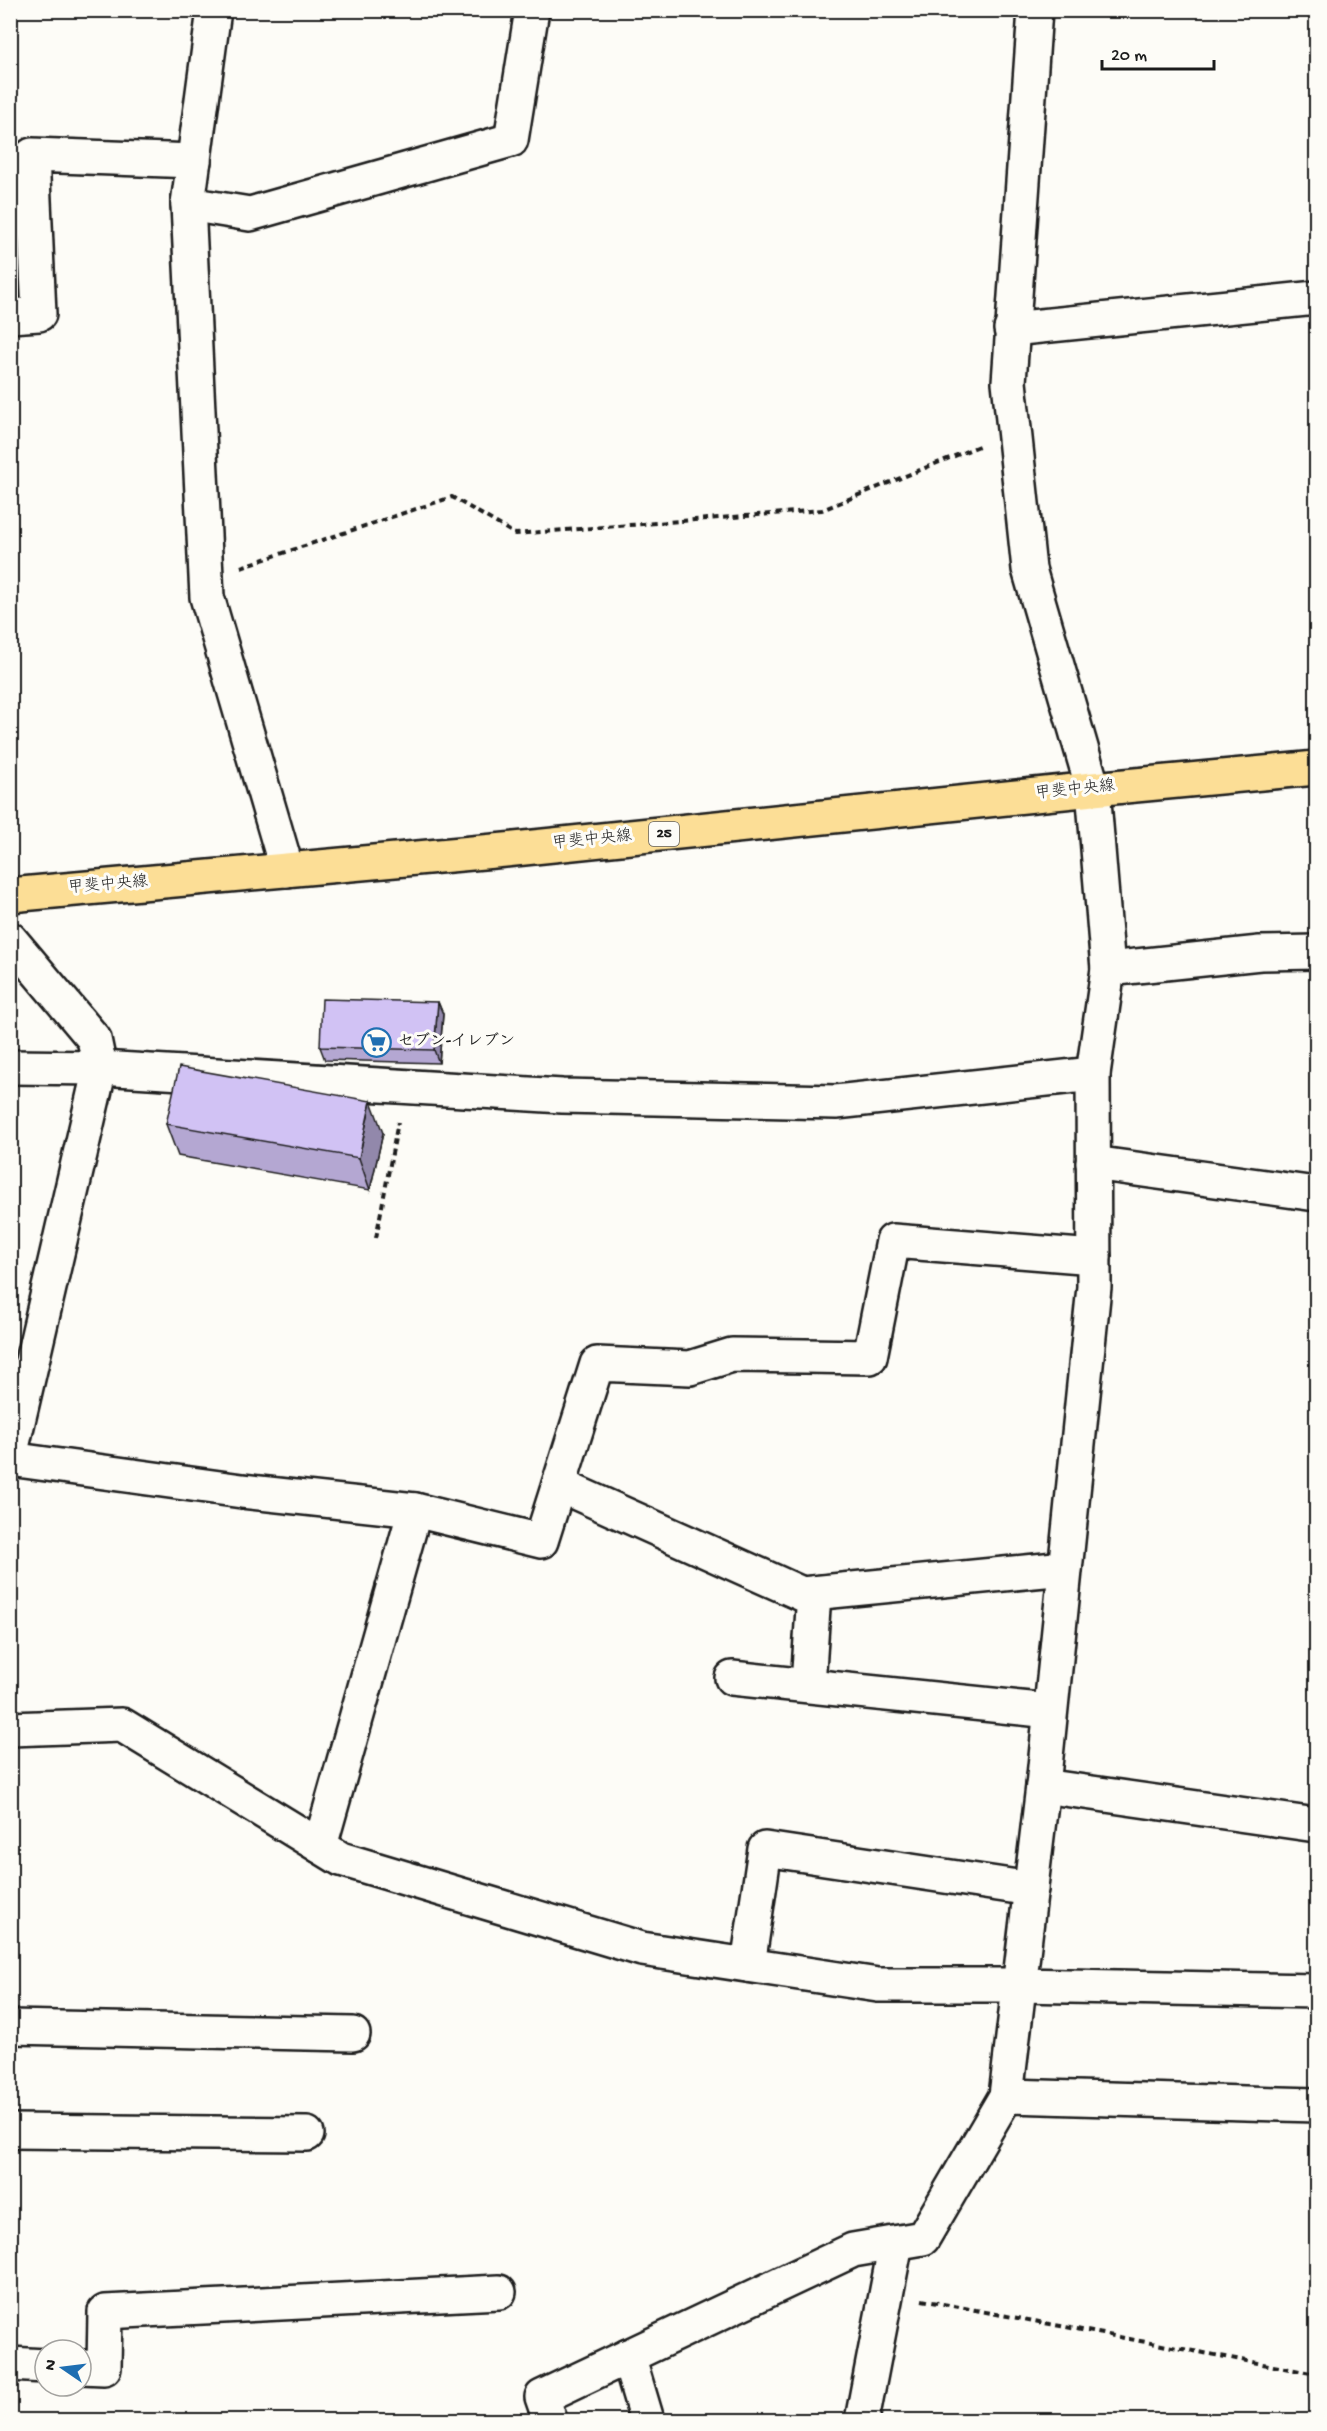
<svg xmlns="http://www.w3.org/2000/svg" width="1327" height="2431" viewBox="0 0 1327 2431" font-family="'Gochi Hand','Klee One',sans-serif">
<rect width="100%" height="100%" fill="#fdfcf7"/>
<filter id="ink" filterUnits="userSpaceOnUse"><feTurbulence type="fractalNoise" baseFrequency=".0167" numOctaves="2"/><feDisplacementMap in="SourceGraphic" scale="12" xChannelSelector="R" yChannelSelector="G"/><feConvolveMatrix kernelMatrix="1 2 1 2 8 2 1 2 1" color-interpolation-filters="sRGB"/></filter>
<g filter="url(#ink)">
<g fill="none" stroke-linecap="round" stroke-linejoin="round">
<defs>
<g id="minor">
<path d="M214 10 188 204 207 597 287 870"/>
<path d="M188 204 250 214 511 140 532 10"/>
<path d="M10 316 39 314 32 155 194 161"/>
<path d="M1011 329 1316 298"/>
<path d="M10 939 94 1039 100 1068 10 1456"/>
<path d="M1108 969 1260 953 1316 952"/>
<path d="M10 1067 100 1068 562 1096 836 1102 1093 1074"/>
<path d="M1093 1163 1316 1194"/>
<path d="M10 1459 242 1491 415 1510 541 1541 597 1364 690 1368 732 1355 870 1357 893 1241 1094 1257"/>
<path d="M559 1485 802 1594 1065 1568"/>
<path d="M732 1678 1050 1711"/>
<path d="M808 1685 814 1593"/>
<path d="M10 1729 122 1725 341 1859 642 1949 878 1985H1019L1316 1991"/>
<path d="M1043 1786 1316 1825"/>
<path d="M320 1846 415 1510"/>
<path d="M748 1965 765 1849 1031 1889"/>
<path d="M10 2027 353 2034"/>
<path d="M1006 2096 1316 2105"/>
<path d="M10 2131 307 2134"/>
<path d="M628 2356 647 2420"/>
<path d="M10 2364 45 2366"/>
<path d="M81 2367 104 2368 105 2312 499 2292"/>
<path d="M550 2420 542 2397 853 2250 923 2238 1006 2096 1043 1786 1094 1287 1093 1074 1108 969 1093 789 1029 569 1009 382 1035 10"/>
<path d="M862 2420 896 2243"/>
</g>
<path id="major" d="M10 895 505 850 1093 789 1316 768"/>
</defs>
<use href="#minor" stroke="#1c1c1c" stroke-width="38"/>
<use href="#major" stroke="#1c1c1c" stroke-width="38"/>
<g stroke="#1c1c1c" stroke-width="4" stroke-dasharray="6 4.5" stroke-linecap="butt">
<path d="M241 567 452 497 515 534 822 510 979 446"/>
<path d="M376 1238 398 1122"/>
<path d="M922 2300 1316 2374"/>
</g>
<use href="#minor" stroke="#fdfcf7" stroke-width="33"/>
<use href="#major" stroke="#fcde96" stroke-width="33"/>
</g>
<g fill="#b4a7d2" stroke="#1c1c1c" stroke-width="1.5">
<path d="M438 1002 443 1014 439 1063 325 1060 320 1047Z"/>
<path d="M166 1124 383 1133 370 1190 178 1156Z"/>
</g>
<g fill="#9288ab" stroke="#1c1c1c" stroke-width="1.5">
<path d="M438 1002 443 1014 439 1063 434 1050Z"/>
<path d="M371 1101 383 1133 370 1190 359 1158Z"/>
</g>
<g fill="#d1c2f4" stroke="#1c1c1c" stroke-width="1.5">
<path d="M322 999 438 1002 434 1050 320 1047Z"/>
<path d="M179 1067 371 1101 359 1158 166 1124Z"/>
</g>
</g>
<defs>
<symbol id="supermarket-ring" viewBox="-11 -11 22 22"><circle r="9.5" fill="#fdfcf7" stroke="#1f6fb2" stroke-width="1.5"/><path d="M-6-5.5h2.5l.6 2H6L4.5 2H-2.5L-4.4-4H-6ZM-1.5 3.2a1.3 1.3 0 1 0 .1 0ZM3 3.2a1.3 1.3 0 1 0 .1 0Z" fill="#1f6fb2"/></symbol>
</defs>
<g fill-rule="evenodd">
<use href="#supermarket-ring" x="360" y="1026" width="33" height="33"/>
</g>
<g text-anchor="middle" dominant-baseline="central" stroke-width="6" stroke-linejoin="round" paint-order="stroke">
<rect fill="#fdfcf7" stroke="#605f5e" stroke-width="1.5" x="649" y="822" width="30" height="24" rx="4.5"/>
<g font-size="15" font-weight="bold" fill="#1c1c1c">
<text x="664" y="834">25</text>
</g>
<g font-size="16" fill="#1c1c1c" stroke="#fdfcf7">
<text transform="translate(1075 791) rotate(-6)">甲斐中央線</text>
<text transform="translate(592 841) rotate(-6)">甲斐中央線</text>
<text transform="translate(108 886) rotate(-5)">甲斐中央線</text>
</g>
<g font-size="16" font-weight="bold" fill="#1c1c1c" stroke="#fdfcf7" text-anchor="start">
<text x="398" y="1042">セブン-イレブン</text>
</g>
</g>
<rect width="1327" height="2431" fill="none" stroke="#fdfcf7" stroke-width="36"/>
<rect x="18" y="18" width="1291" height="2395" fill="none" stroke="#1c1c1c" stroke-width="2" filter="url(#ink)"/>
<g transform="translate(63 2368) rotate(284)"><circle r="28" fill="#fdfcf7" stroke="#a3a29f" stroke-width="1.5"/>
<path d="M0-4.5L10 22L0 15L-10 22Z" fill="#1f6fb2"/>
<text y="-9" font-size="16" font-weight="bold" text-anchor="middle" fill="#1c1c1c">N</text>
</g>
<path d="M1102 60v9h112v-9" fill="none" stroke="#1c1c1c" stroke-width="3"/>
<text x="1111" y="60" font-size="18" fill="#1c1c1c" stroke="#fdfcf7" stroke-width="4.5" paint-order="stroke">20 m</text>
</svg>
